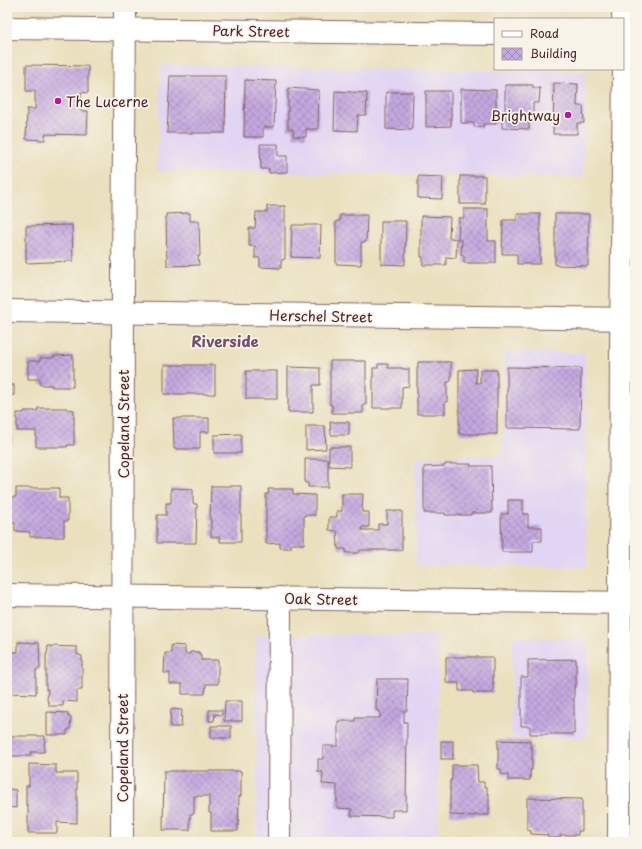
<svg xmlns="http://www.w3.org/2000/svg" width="642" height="849" viewBox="0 0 642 849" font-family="'Playpen Sans',sans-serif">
<defs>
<pattern id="building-cross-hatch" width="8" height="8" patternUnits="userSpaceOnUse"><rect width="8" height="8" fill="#c4a9e0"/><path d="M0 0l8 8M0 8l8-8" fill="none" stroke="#a189b6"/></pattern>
</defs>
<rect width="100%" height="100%" fill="#f7f3e8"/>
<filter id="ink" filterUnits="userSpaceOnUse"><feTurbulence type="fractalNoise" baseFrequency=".025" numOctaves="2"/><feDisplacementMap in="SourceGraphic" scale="8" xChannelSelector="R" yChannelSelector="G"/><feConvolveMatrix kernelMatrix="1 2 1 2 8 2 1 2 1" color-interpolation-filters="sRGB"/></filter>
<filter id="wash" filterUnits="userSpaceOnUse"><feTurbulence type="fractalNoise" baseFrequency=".012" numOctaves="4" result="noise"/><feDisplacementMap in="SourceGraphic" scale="16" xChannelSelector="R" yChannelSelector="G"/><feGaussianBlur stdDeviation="0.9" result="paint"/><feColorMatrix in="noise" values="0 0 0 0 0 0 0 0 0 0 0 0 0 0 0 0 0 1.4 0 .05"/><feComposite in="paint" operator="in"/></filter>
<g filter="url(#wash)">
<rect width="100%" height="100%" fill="#eae0be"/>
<g fill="#e2d4f3">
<path d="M161 65 585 72 584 177 157 171Z"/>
<path d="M504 352 585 353 587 567 416 565 415 458 503 455Z"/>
<path d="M256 635H438V842H257Z"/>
<path d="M512 637 589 639 587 738 511 737Z"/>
</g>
<g id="blocks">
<g fill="url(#building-cross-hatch)">
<path d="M26 65 88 66V93L81 92V111H88L87 135 45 134V140L26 139 27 109H35V91H26Z"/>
<path d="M170 76H226L225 133H167Z"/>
<path d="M245 80 276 81 274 127H263V137H244Z"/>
<path d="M554 83 578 84 577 106H583L584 123H577V134H553Z"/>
<path d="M505 85H533V88H540L539 103H533V122H529V129L502 128V119H505Z"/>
<path d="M288 88 319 90 318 129H306V137L293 136V129H288Z"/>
<path d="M461 89 496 90V124H483V127H474V123H461Z"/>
<path d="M335 91 367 93 366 115H358L357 131 334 130Z"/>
<path d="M426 91H451V126L426 127Z"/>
<path d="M386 92H413L412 130 386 129Z"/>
<path d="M260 144H278V156H287V172L269 173V169H261Z"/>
<path d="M418 176 443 177 442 199 418 198Z"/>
<rect x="460" y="176" width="25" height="28"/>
<path d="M267 206H285V259L281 260V268L260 267V258H255V246H249V228H255L256 212H267Z"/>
<path d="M464 209H488V241H496V263H464V255H461L462 240H458L459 218H464Z"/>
<path d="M190 213V221H199L200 256H198L199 265 167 266 166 214Z"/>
<path d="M517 214H540V264H517V254H502L503 220H517Z"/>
<path d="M555 214H589L588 266 555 265Z"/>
<path d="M340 215H367L366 242H361V265L336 264V221H340Z"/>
<path d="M421 216 450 217 449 238 457 239 456 258 446 257V265H423V257H421Z"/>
<path d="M381 221H406L405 265 381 264Z"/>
<path d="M72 225 73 261 26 263V226Z"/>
<path d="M292 225H321L320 258 291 257Z"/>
<path d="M73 355V387H52V385H40V379H28V361H40V358H54V356Z"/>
<path d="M330 361H366V405H363V413H332V405H330Z"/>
<path d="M418 362H451V380L450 382H447V402H445V414H417V367H418Z"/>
<path d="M378 364H388V368H402V369H409V386L402 387V408H373V368H378Z"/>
<rect x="164" y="365" width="51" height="29"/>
<path d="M288 367 320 368V385H313V412H288Z"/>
<path d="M507 367 581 368 580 429 507 428Z"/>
<path d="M476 369V383H480V370H497V434H459V370Z"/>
<rect x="246" y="371" width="31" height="28"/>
<rect x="7" y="385" width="7" height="10"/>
<path d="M38 408H67V409L74 410V445H67V447H36V431H17V413H24V411H37Z"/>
<path d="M173 418H209V432H200V449H174Z"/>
<path d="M330 422H349V435H331Z"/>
<path d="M306 426H325L326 449 306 450Z"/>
<rect x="7" y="428" width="2" height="15"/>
<path d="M241 434V453H214V435Z"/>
<path d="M329 447H350V467L329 466Z"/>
<path d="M305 459H328V487H308V483H305Z"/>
<path d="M445 464H471L470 466H491L492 513H471V515H445V513H424V467L445 466Z"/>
<path d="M211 486H241V542H220V537H211V520H210Z"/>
<path d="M16 488H59V498H68V521H64V537H30V532L15 531V523H7V497H16Z"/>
<path d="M171 488 193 489V504H197L196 543H157V515H166V503H171Z"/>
<path d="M268 489H293V494L315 495V515H304V544H291V548H280V543L266 544V494H269Z"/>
<path d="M342 494H363L362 512H369V527H362V530H378V524H387V511H402V550H360L359 553H346V549H338L337 531 329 530V517H337V511H342Z"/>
<path d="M508 500H523V514H528V527H542V541H533V552H502L501 514H508Z"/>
<path d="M18 642 39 643 40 669 36 670V694L7 693V652H18Z"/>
<path d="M171 645 185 646V654H190V652H199V654L201 655V660H218V684H206L205 694H182V684H170V673H164L165 653H171Z"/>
<path d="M48 646 77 647V654L82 656V690H77V702L63 701V706H49V702L47 701 48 689 46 690V654H47Z"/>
<path d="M446 657H493V693H473V691H459V683H446Z"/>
<path d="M576 659V687H574V734H530V726H521V677H528V660Z"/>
<path d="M377 679H408L407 711H404V722H407L406 810H392V817L351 816 352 809 337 808V785L322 784 323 772H318V759H323V746H338V721H355V718H380V711L376 710Z"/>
<path d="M225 701H242V721H224Z"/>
<path d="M171 709 182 710 181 727H170Z"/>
<path d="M209 710H222V715L215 714 214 721H209Z"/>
<path d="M47 712 68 713V717H71L70 730H67V735H47Z"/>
<rect x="211" y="726" width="20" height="12"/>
<path d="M7 736H45L44 752H31V756H8Z"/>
<path d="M498 740 530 741V747H532V770H530V780H508V775L501 774V769H498Z"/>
<rect x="441" y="741" width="12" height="18"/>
<path d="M29 764 56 765V773H77V823L57 822V833H28V805H26V786H29Z"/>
<path d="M452 765H477L478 782H484V787H487V794H489V815H474V816L450 815V780H452Z"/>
<path d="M164 771H241V796H239L238 831H211V813H209V796H194V814H190V830H163Z"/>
<path d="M7 789 16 790V808L7 807Z"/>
<path d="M527 798 582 799V831H578V835H560V838H548V835L531 834V831L527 830Z"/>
</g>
</g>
</g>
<g filter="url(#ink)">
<use href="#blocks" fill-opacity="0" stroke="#82635e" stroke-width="1"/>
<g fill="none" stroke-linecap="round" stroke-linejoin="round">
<defs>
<g id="minor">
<path d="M7 311 635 319"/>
<path d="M7 595 635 603"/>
<path d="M122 842 123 281 125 7"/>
<path d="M279 842 280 598"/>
<path d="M619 842 621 348 624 67 623 7"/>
</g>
<g id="tertiary">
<path d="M7 28 495 34"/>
<path d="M623 35 635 36"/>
</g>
</defs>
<use href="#minor" stroke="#82635e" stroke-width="24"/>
<use href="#tertiary" stroke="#82635e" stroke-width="24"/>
<use href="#minor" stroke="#fff" stroke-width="22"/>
<use href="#tertiary" stroke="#fff" stroke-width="22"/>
</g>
</g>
<g fill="#b5179e" stroke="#f7f3e8" stroke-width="1.5">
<circle cx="58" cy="101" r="4"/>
<circle cx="568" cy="115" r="4"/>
</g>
<g text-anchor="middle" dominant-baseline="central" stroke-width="3.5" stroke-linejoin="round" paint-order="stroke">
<g font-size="14" fill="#4a1f2b" stroke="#f7f3e8">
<text transform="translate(251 31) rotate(1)">Park Street</text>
<text transform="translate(321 316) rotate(1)">Herschel Street</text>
<text transform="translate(123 424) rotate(-90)">Copeland Street</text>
<text transform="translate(321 599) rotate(1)">Oak Street</text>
<text transform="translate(122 748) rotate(-90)">Copeland Street</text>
</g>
<g font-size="14" fill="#4a1f2b" stroke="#f7f3e8" text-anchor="start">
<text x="66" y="101">The Lucerne</text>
<text x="560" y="115" text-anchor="end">Brightway</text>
</g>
<g font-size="15" font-weight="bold" fill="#754f6a" stroke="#f7f3e8">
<text x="225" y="340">Riverside</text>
</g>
</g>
<rect width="642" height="849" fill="none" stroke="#f7f3e8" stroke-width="24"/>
<rect x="494" y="18" width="130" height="52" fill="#f7f3e8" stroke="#b29e9c"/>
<rect x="502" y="31" width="20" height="6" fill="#ffffff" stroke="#b29e9c"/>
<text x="530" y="38" font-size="12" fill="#4a1f2b">Road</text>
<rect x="502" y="48" width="20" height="12" fill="url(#building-cross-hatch)" stroke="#b29e9c"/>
<text x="530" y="58" font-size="12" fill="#4a1f2b">Building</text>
</svg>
